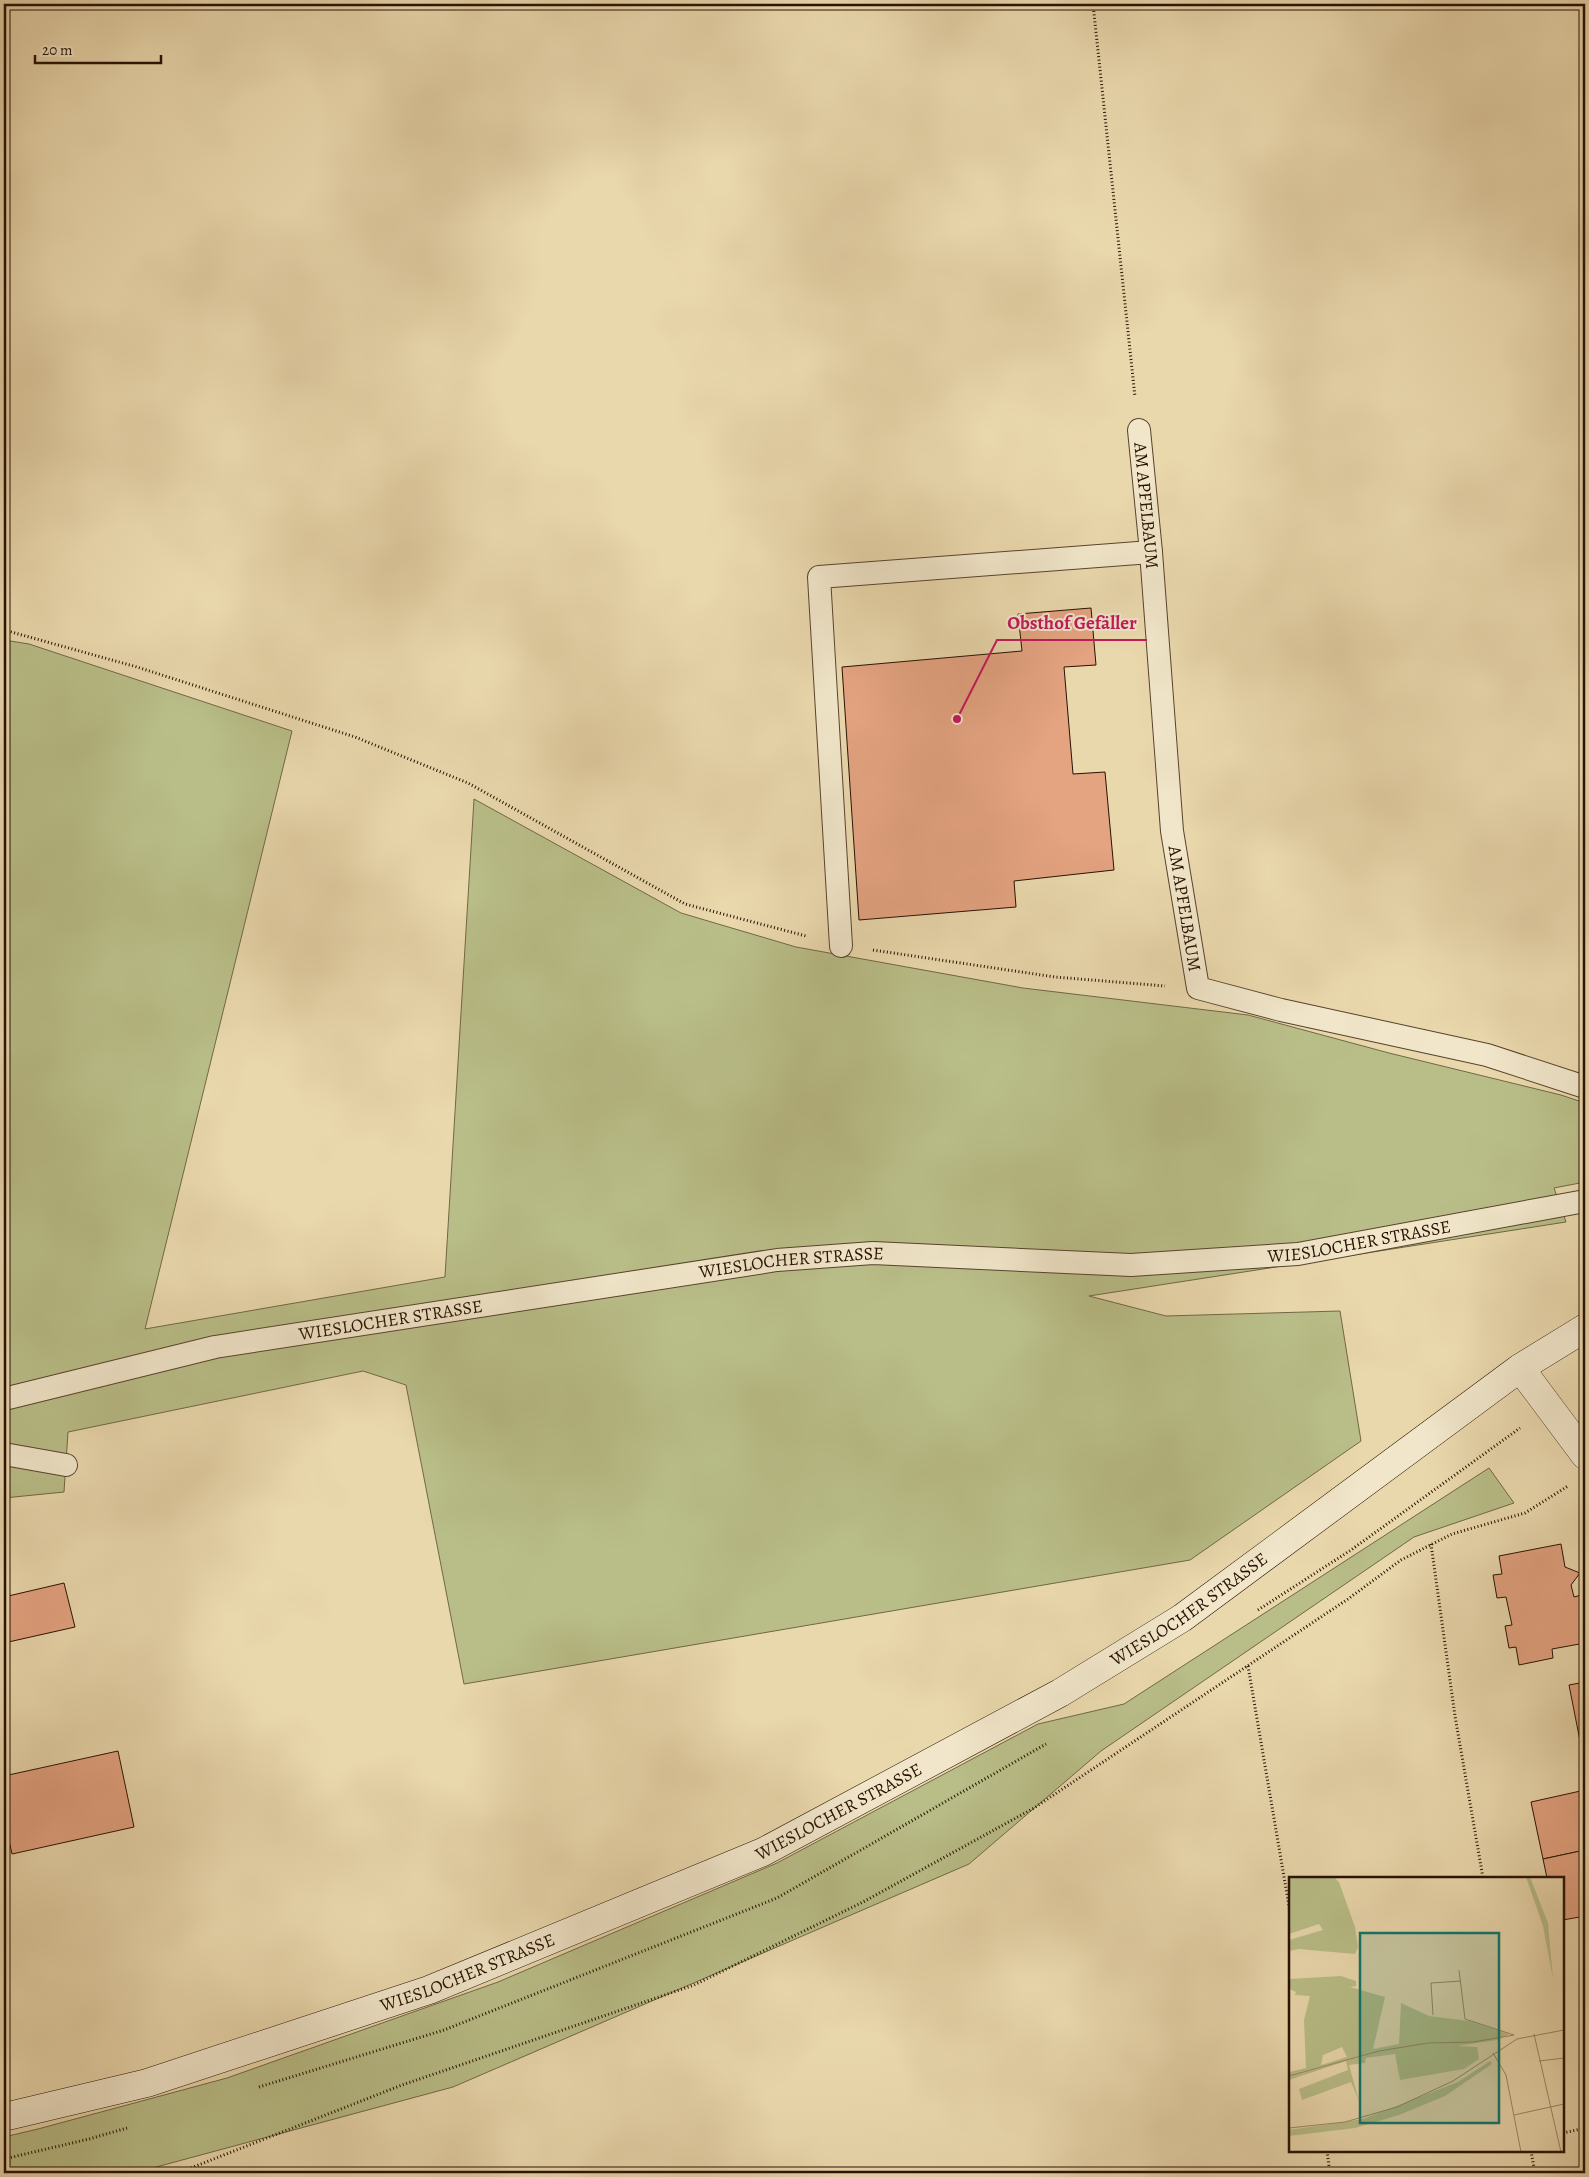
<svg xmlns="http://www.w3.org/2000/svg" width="1589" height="2177" viewBox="0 0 1589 2177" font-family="Alegreya,serif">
<rect width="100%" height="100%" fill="#ead8ad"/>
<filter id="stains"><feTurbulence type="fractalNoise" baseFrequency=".004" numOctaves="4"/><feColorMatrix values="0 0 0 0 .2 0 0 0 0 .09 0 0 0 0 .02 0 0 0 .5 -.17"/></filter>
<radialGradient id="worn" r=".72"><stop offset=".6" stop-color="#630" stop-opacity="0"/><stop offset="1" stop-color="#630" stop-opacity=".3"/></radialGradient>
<g fill="#b9be88" stroke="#706845">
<path d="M4 640 29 644 292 731 145 1329 445 1277 474 799 681 913 796 947 1023 988 1248 1015 1389 1053 1561 1095 1585 1103V1182L1554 1188 1566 1222 1089 1296 1166 1316 1340 1311 1361 1441 1190 1560 464 1684 406 1385 363 1371 68 1432 64 1492 4 1498Z"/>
<path d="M1489 1468 1514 1503 1414 1537 1101 1751 969 1864 453 2087 134 2173H4V2137L38 2129 227 2078 498 1982 777 1863 1038 1724 1124 1704Z"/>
</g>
<g fill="#e4a381" stroke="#281102">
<path d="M1091 608 1096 665 1064 667 1073 774 1105 772 1114 870 1014 881 1016 907 859 920 842 667 1022 651 1018 614Z"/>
<path d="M1561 1544 1565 1567 1580 1573 1571 1585 1574 1597 1585 1594V1643L1552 1649 1553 1658 1519 1665 1516 1647 1509 1648 1505 1626 1512 1625 1506 1597 1497 1598 1493 1575 1502 1574 1499 1556Z"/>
<path d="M64 1583 75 1627 4 1643V1597Z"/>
<path d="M1585 1682V1745L1581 1746 1569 1685Z"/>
<path d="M118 1751 134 1827 12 1854 4 1818V1776Z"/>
<path d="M1585 1790V1850L1543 1859 1531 1802Z"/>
<path d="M1585 1850V1916L1563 1920V1878H1547L1543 1859Z"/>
</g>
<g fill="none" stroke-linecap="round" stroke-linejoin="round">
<defs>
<g id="service">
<path id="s1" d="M1139 430 1151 552 1172 831 1198 988 1281 1010 1487 1055 1585 1087"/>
<path d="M841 946 819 577 1151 552"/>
<path id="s2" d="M4 1399 215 1347 777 1260 873 1253 1131 1265 1298 1254 1585 1201"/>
<path d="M4 1454 66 1465"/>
</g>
<path id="minor" d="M1520 1368 1585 1455"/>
<g id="secondary">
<path id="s3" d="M4 2117 147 2083 429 1990 763 1852 1060 1693 1182 1618 1520 1368 1585 1328"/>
</g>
</defs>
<use href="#service" stroke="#58432d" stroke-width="24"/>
<use href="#minor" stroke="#58432d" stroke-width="29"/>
<use href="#secondary" stroke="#281102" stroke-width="29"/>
<g stroke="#281102" stroke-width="3" stroke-dasharray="1 2.5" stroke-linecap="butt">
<path d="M1093 4 1135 397"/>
<path d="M4 630 137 667 355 737 468 783 685 904 806 936"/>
<path d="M873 950 1055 977 1165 986"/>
<path d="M1431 1544 1455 1716 1483 1878"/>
<path d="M1258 1610 1351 1550 1520 1428"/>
<path d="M1248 1666 1290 1912"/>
<path d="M259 2087 444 2030 777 1898 1046 1744"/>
<path d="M1563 2133 1585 2128"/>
<path d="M1327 2151 1330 2173"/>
<path d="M1531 2151 1535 2173"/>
<path d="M4 2159 89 2139 127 2128"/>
<path d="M178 2173 402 2085 694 1985 863 1902 1034 1808 1348 1599 1401 1560 1452 1534 1525 1513 1568 1486"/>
</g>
<use href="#service" stroke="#f1e6ca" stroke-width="22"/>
<use href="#minor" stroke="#f1e6ca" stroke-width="28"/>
<use href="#secondary" stroke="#f1e6ca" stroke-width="28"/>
</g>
<g text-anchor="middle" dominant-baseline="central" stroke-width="4" stroke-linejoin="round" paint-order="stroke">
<g font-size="18" fill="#281102" stroke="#f1e6ca">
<text stroke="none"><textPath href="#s1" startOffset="76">AM APFELBAUM</textPath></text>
<text stroke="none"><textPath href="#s1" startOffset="481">AM APFELBAUM</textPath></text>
<text stroke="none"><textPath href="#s2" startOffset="1370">WIESLOCHER STRASSE</textPath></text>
<text stroke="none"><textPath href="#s2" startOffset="800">WIESLOCHER STRASSE</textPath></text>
<text stroke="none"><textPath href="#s2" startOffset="395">WIESLOCHER STRASSE</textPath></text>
<text stroke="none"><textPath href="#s3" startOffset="1296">WIESLOCHER STRASSE</textPath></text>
<text stroke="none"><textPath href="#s3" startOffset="891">WIESLOCHER STRASSE</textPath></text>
<text stroke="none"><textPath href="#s3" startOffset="486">WIESLOCHER STRASSE</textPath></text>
</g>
</g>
<g transform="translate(1289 1877)">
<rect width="275" height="275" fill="#ead8ad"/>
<path d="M0 0H45L50 5 66 50 69 70 66 77 10 72 0 74V63L34 53 30 47 0 57ZM237 0H241L259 46 264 102 254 49ZM52 99 67 104V109L61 110 96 120 84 172 110 167 112 126 140 139 180 144 220 157 208 163 168 169 188 170 190 182 175 192 111 203 106 177 77 181 76 186 60 188 70 224 62 205 13 223 10 212 59 193 57 184 0 203V195L17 191 15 143 21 119 6 118 7 115 0 112V102ZM53 170 58 180 32 188 34 178ZM201 184 203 187 156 219 110 238 66 251 0 259V253L74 242 169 205Z" fill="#b9be88" fill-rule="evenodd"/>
<path fill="none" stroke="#9c8869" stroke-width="1" d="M170 93 176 142 225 158M144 138 142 106 172 104M245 157 272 275M204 176 217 198 232 275M250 184 275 181M0 199 90 174 139 166 184 165 225 158M225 238 275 227M0 251 56 245 108 230 164 204 228 162 275 153"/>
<path fill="#0f766e" fill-opacity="0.15" stroke="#0f766e" stroke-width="2.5" d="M71 56H210V246H71Z"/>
<rect width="275" height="275" fill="none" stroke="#281102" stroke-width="2.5"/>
</g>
<path fill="none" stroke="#c2185b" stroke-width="2" d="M957 719L997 640H1147"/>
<circle fill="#c2185b" stroke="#f1e6ca" stroke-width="2" cx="957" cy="719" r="5"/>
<g font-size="19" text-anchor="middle" font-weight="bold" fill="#c2185b" stroke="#f1e6ca" stroke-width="4" stroke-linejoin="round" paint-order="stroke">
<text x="1072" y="629">Obsthof Gefäller</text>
</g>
<rect width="1589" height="2177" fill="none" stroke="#ead8ad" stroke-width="20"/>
<rect x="5" y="5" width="1579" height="2167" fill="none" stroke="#281102" stroke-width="2.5"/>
<rect x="10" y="10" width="1569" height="2157" fill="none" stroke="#281102"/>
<path d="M35 55v8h126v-8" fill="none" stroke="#281102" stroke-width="2.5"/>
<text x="42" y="55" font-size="15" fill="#281102" stroke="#f1e6ca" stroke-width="4" paint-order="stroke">20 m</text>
<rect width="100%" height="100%" filter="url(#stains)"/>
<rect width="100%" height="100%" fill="url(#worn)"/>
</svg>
